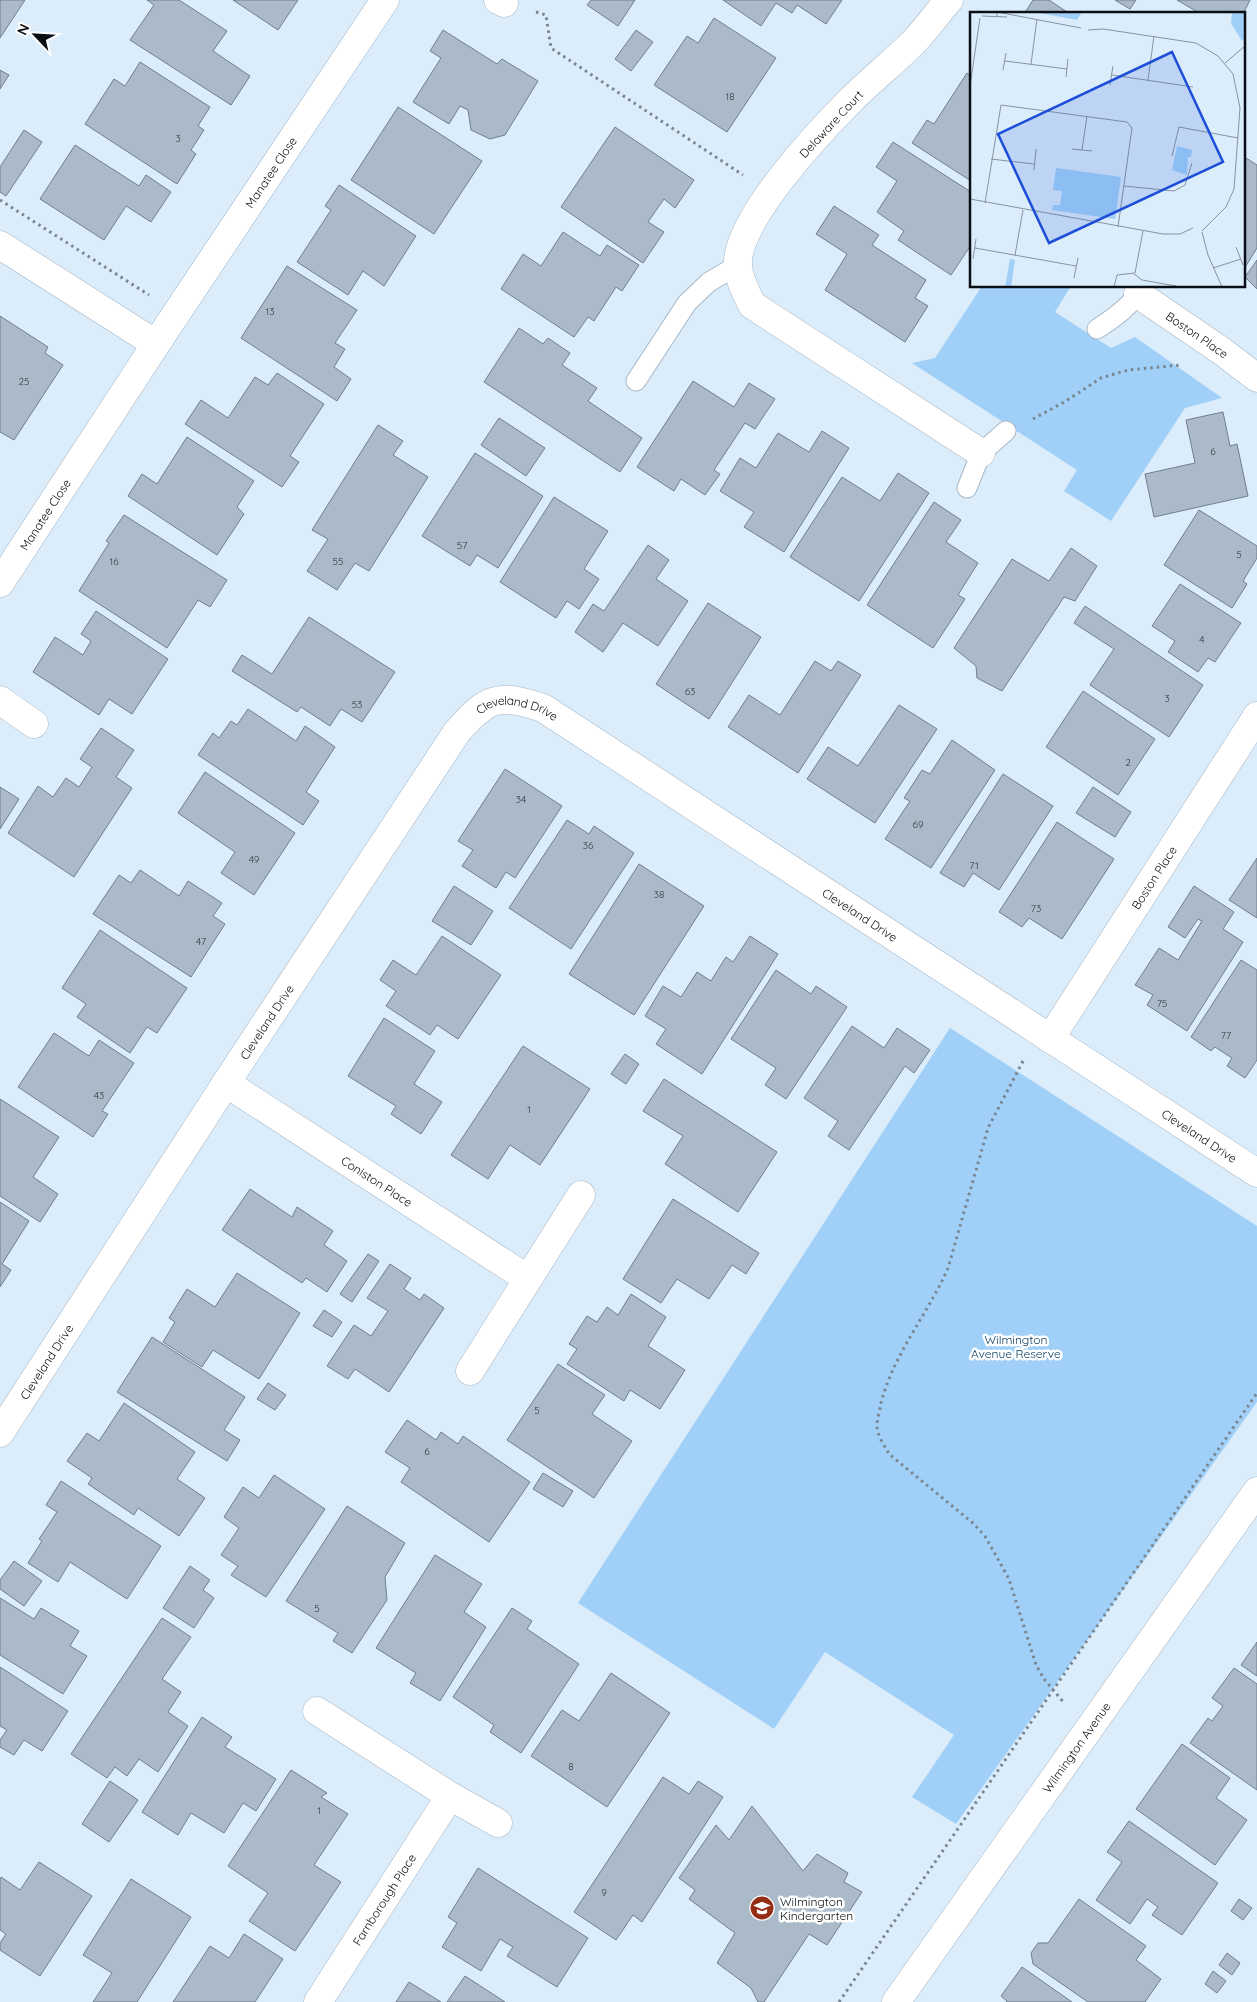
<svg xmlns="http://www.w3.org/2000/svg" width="1257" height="2002" viewBox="0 0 1257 2002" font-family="Quicksand,sans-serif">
<rect width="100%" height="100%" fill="#dbecfb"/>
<g fill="#a0d0f8">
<path d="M982 286H1071L1055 312 1111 348 1135 337 1222 398 1185 408 1111 521 1064 491 1077 470 912 363 935 358Z"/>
<path d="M950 1028 1257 1226V1402L956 1824 912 1797 954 1735 825 1652 774 1729 578 1603Z"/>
</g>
<g fill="#aabac8" stroke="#707f8c">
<path d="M0 0H25L0 38Z"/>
<path d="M147 0H179L227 31 213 51 250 76 231 105 130 40 154 5Z"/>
<path d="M233 0H298L278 30Z"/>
<path d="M591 0H635L618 26 587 5Z"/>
<path d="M723 0H842L826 24 797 5 792 13 776 3 761 26Z"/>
<path d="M1033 0H1049L1070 14H1024Z"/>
<path d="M1115 0H1136L1130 9Z"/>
<path d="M1177 0H1250L1243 14H1201Z"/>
<path d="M714 18 776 58 727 132 654 85 687 36 698 43Z"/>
<path d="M443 30 497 64 502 59 538 81 505 135 490 139 471 130 468 110 460 106 449 124 413 102 441 58 430 51Z"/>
<path d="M636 30 653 42 631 71 615 59Z"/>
<path d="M140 62 210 107 198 126 204 130 191 150 196 154 177 184 85 124 114 79 125 86Z"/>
<path d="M0 70 9 75 0 89Z"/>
<path d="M967 73 971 76V181L912 143 927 120 934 124Z"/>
<path d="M398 107 482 161 434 234 351 180Z"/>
<path d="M615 127 694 180 675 208 664 199 648 222 664 232 643 263 561 207Z"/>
<path d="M24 130 42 142 6 196 0 192V167Z"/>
<path d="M893 142 971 192V245L951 275 898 240 904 231 877 212 897 181 876 167Z"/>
<path d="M75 145 139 186 146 175 171 192 151 222 126 206 104 240 40 199Z"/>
<path d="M1243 156 1257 165V248L1244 269Z"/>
<path d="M339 185 416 236 384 286 363 271 348 295 297 262 331 210 325 206Z"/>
<path d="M834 206 879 235 872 245 926 280 915 298 928 306 905 342 825 290 847 254 816 234Z"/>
<path d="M563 232 600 256 607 245 639 265 622 291 616 287 594 321 588 317 574 337 501 289 523 254 541 266Z"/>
<path d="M1257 260V289L1245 277Z"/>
<path d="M287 266 357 310 335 343 345 349 334 367 351 379 337 401 241 338Z"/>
<path d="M0 316 48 347 45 353 63 365 14 440 0 432Z"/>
<path d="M519 328 543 344 548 338 570 353 562 365 597 388 588 401 642 438 620 472 484 382Z"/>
<path d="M277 373 324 404 290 456 299 462 282 487 185 424 201 400 228 418 255 377 268 385Z"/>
<path d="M693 381 734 407 749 383 775 399 755 429 745 423 714 470 720 474 705 495 681 479 674 491 637 467Z"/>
<path d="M1223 412 1230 446 1237 444 1248 496 1154 517 1145 474 1195 463 1186 420Z"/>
<path d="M499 418 545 448 526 476 481 445Z"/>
<path d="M378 425 403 441 393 455 428 477 369 571 355 563 337 590 307 571 328 539 312 530Z"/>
<path d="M822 431 849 448 784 552 744 527 754 512 720 491 740 458 756 468 778 433 809 452Z"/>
<path d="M187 437 254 481 237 507 244 514 217 555 128 496 142 474 157 484Z"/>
<path d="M475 453 543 496 498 568 477 555 470 566 422 536Z"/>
<path d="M898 473 929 493 859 601 790 557 842 477 880 501Z"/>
<path d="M554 497 608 531 584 569 599 579 579 609 567 601 556 618 500 582Z"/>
<path d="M934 502 961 520 946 542 978 563 958 595 965 599 933 648 867 605Z"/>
<path d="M1199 510 1257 546V558L1243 581 1247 584 1232 608 1164 565Z"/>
<path d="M124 515 227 580 210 607 198 600 167 648 79 591 109 543 106 541Z"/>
<path d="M648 545 669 560 656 579 688 601 658 646 623 623 603 652 575 632 593 604 604 611Z"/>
<path d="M1071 548 1097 566 1075 601 1064 597 1002 691 977 678 976 666 954 648 1012 559 1049 581Z"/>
<path d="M1180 584 1241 623 1215 662 1208 658 1198 672 1168 652 1175 641 1152 626Z"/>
<path d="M708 603 761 637 709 719 656 684Z"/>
<path d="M1085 606 1203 685 1169 737 1090 685 1114 649 1074 623Z"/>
<path d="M96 611 168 659 132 714 109 699 99 715 33 672 55 637 83 655 91 641 81 634Z"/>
<path d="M309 617 395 672 362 722 341 709 330 726 301 707 297 712 232 671 242 655 272 674Z"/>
<path d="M815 661 831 671 838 661 861 675 798 773 728 727 749 695 780 715Z"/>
<path d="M1083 691 1155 739 1118 795 1046 747Z"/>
<path d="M899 705 937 729 875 823 807 779 828 747 858 766Z"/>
<path d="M248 709 296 741 305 726 335 747 306 792 319 801 303 825 198 755 213 733 219 738 231 721 237 725Z"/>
<path d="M101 728 134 750 116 777 132 788 74 877 8 833 38 786 53 797 66 778 79 787 92 767 80 759Z"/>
<path d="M952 740 995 770 931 868 885 839 910 801 904 798 922 770 930 774Z"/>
<path d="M505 769 562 806 515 878 506 872 496 888 462 866 473 850 458 841Z"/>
<path d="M205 772 295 833 254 895 221 873 235 852 178 813Z"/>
<path d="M1003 774 1053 806 999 890 973 873 964 887 940 873Z"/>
<path d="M0 787 19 799 0 829Z"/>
<path d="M1093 787 1131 812 1115 837 1076 813Z"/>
<path d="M567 820 589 834 594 826 634 853 571 949 509 908Z"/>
<path d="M1057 822 1114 859 1062 939 1029 918 1022 927 999 912Z"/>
<path d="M1257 858V918L1229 900Z"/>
<path d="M639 864 704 906 634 1015 569 974Z"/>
<path d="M140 870 179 896 188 881 222 903 213 916 225 924 191 977 93 914 119 875 131 883Z"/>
<path d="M454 886 493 911 471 945 432 921Z"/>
<path d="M1194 886 1234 912 1223 929 1243 942 1187 1031 1147 1005 1153 995 1135 985 1159 948 1178 960 1202 921 1198 919 1185 938 1168 927Z"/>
<path d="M100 930 187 988 157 1033 147 1027 130 1053 77 1017 86 1004 62 988Z"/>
<path d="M442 936 501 975 458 1039 437 1025 430 1035 386 1006 396 991 380 980 393 960 416 975Z"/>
<path d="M750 936 778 954 702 1074 656 1044 666 1029 645 1016 663 986 681 997 697 972 711 981 726 957 733 962Z"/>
<path d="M1241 960 1257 970V1060L1245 1078 1227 1066 1232 1058 1215 1047 1211 1051 1191 1037Z"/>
<path d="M776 970 811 994 816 986 847 1007 786 1099 765 1085 776 1068 731 1039Z"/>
<path d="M384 1018 435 1051 414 1084 442 1102 421 1134 391 1114 396 1106 348 1076Z"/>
<path d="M852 1026 884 1048 897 1028 930 1050 914 1073 905 1066 849 1150 828 1136 838 1121 804 1098Z"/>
<path d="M54 1033 89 1056 99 1040 134 1063 102 1111 108 1114 93 1137 18 1087Z"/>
<path d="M523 1046 590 1089 540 1165 510 1145 488 1179 451 1155Z"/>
<path d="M625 1054 639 1064 626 1084 611 1074Z"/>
<path d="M664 1079 777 1152 738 1212 665 1164 683 1136 643 1111Z"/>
<path d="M0 1099 59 1137 33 1177 58 1194 40 1222 0 1196Z"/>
<path d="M250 1189 292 1217 297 1207 333 1231 324 1245 347 1261 327 1292 306 1278 302 1283 222 1230Z"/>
<path d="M673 1199 759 1253 746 1274 732 1265 709 1299 677 1279 661 1303 623 1279Z"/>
<path d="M0 1202 29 1221 2 1264 11 1270 0 1287Z"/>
<path d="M368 1254 379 1261 352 1302 340 1294Z"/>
<path d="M390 1264 411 1278 404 1289 420 1300 424 1294 444 1308 389 1392 355 1369 348 1379 327 1366 354 1325 371 1336 388 1311 367 1298Z"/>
<path d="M237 1273 300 1313 259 1379 213 1350 202 1367 163 1342 175 1322 169 1318 187 1289 215 1307Z"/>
<path d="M631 1294 666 1317 648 1346 685 1370 660 1409 630 1390 624 1401 567 1364 577 1349 569 1344 587 1316 597 1322 607 1307 618 1315Z"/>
<path d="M324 1310 342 1322 332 1337 313 1326Z"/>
<path d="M152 1337 245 1397 224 1430 240 1440 227 1461 117 1392Z"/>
<path d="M558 1364 605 1395 592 1414 632 1441 594 1498 507 1440Z"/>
<path d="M268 1383 286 1395 275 1410 257 1399Z"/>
<path d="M124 1403 195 1452 177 1479 205 1498 179 1536 138 1508 134 1515 88 1484 92 1478 67 1461 87 1433 99 1441Z"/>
<path d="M407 1420 436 1440 441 1432 458 1444 463 1436 530 1482 489 1542 401 1482 410 1468 385 1452Z"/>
<path d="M543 1473 573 1491 563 1507 533 1489Z"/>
<path d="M274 1475 325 1509 266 1597 231 1575 238 1566 221 1555 239 1528 224 1517 243 1487 259 1498Z"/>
<path d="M61 1481 161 1546 127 1599 70 1562 58 1582 28 1563 42 1541 39 1539 57 1512 46 1505Z"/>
<path d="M347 1506 405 1543 385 1577 387 1600 352 1653 333 1641 338 1633 286 1601Z"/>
<path d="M435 1555 482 1584 464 1612 486 1627 440 1701 410 1683 416 1673 376 1648Z"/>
<path d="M14 1561 42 1581 24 1606 0 1589V1580Z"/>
<path d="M190 1566 210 1580 203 1590 214 1598 194 1628 163 1608Z"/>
<path d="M0 1598 34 1619 41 1608 79 1631 70 1646 87 1656 63 1694 0 1655Z"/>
<path d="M512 1608 532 1621 527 1629 579 1664 521 1753 490 1732 494 1725 453 1697Z"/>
<path d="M162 1618 191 1637 162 1679 181 1692 168 1712 188 1726 158 1772 139 1759 127 1776 115 1767 107 1778 71 1754Z"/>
<path d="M1257 1642V1676L1241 1665Z"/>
<path d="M0 1667 68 1711 42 1751 24 1740 14 1755 0 1747V1740L7 1730 0 1726Z"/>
<path d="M1234 1668 1257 1684V1790L1190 1743 1208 1718 1212 1721 1223 1706 1212 1698Z"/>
<path d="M611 1673 670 1713 607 1807 531 1756 562 1710 579 1721Z"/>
<path d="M202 1717 232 1737 225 1747 276 1779 256 1811 243 1803 224 1833 191 1813 178 1835 142 1812Z"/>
<path d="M1182 1744 1230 1778 1216 1798 1247 1820 1215 1865 1136 1809Z"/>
<path d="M291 1770 327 1793 321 1797 348 1814 314 1865 341 1882 295 1951 249 1921 268 1893 228 1866Z"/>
<path d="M663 1777 689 1794 698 1781 723 1797 642 1922 633 1915 616 1940 574 1912Z"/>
<path d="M110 1781 138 1800 109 1842 82 1824Z"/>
<path d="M752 1806 803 1871 817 1854 848 1873 844 1882 862 1892 827 1945 809 1934 764 2002H758L751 1988 717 1963 735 1933 689 1899 695 1890 679 1878 716 1825 729 1840Z"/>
<path d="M1129 1821 1218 1883 1182 1935 1152 1915 1158 1907 1147 1899 1130 1924 1096 1900 1122 1862 1107 1852Z"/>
<path d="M39 1862 92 1896 40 1976 0 1950V1943L6 1934 0 1930V1879L1 1877 20 1890Z"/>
<path d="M478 1868 588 1938 557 1987 507 1956 513 1947 500 1939 481 1971 442 1947 457 1923 448 1917Z"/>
<path d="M131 1879 191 1917 137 2002H93L112 1973 83 1955Z"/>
<path d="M1079 1899 1146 1946 1136 1960 1161 1979 1145 2002H1088L1033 1964 1031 1953 1038 1943H1048Z"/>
<path d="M1239 1899 1252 1908 1243 1920 1231 1911Z"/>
<path d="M244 1934 283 1959 255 2002H173L210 1946 229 1958Z"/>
<path d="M1227 1953 1240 1963 1232 1975 1219 1965Z"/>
<path d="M1022 1967 1072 2002H1006L1007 2001 1001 1996Z"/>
<path d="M1213 1971 1226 1981 1217 1993 1205 1984Z"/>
<path d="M465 1976 505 2002H447Z"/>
<path d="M409 1982 441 2002H396Z"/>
</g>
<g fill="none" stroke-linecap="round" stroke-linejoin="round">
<defs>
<g id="lane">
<path d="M1097 329C1114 318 1133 305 1142 286"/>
<path d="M636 381 687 303 709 282 738 265"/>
<path d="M967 488 981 453 1006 431"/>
</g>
<g id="street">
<path d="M498 0 504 3"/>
<path d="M949 0C937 14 925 30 912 44 892 63 870 81 850 101 820 131 734 222 738 266 739 279 746 293 752 305L981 453"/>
<path d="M0 245 156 344"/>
<path id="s1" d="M1138 294 1223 352 1257 378"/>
<path id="s2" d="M0 583 156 344 385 0"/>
<path d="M0 700 34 724"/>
<path id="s3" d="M1050 1039 1257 716"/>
<path id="s4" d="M226 1083 528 1279"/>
<path d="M470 1371 581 1195"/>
<path id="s5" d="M0 1433 226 1083 457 732C487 697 499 693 543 708L1257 1173"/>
<path d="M317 1711 450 1796 498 1823"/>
<path id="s6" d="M318 2002 450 1796"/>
<path id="s7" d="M896 2002 1257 1491"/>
</g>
</defs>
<use href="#lane" stroke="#a7b7c5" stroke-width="21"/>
<use href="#street" stroke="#a7b7c5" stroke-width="29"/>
<g stroke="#79858f" stroke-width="3" stroke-dasharray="2.5 4" stroke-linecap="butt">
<path d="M536 12 546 15 551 48 743 175"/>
<path d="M0 200 149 295"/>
<path d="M1033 419 1066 401 1101 378 1128 370 1181 365"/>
<path d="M1023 1061 988 1128 948 1268C928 1314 894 1353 881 1403 880 1410 877 1419 877 1426 877 1436 885 1446 889 1454L974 1524 985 1536 1009 1579 1036 1665 1044 1679 1065 1704"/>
<path d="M839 2002 1257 1393"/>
</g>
<use href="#lane" stroke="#fff" stroke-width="19"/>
<use href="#street" stroke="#fff" stroke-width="28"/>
</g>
<defs>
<symbol id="school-disc" viewBox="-11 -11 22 22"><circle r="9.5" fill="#962d15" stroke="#fff"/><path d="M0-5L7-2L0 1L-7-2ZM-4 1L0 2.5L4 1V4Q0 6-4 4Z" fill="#fff"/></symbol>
</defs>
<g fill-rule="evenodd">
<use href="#school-disc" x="748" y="1894" width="28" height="28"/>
</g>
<g text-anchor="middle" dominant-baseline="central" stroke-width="5" stroke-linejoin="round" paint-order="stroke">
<g font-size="10" fill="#313a41">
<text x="730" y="96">18</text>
<text x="178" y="138">3</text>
<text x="270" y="311">13</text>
<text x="24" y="381">25</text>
<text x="1213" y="451">6</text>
<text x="462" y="545">57</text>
<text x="1239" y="554">5</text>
<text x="114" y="561">16</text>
<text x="338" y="561">55</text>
<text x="1202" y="639">4</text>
<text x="690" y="691">63</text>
<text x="1167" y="698">3</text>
<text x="357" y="704">53</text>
<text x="1128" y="762">2</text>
<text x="521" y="799">34</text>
<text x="918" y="824">69</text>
<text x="588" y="845">36</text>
<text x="254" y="859">49</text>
<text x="974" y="865">71</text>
<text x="659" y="894">38</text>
<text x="1036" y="908">73</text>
<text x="201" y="941">47</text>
<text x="1162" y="1003">75</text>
<text x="1226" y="1035">77</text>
<text x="99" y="1095">43</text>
<text x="529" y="1109">1</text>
<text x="537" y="1410">5</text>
<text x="427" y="1451">6</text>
<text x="317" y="1608">5</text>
<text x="571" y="1766">8</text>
<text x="319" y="1810">1</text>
<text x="604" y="1892">9</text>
</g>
<g font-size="12" fill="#090f14" stroke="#fff">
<text transform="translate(831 124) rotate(-47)">Delaware Court</text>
<text stroke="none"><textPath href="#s2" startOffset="492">Manatee Close</textPath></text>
<text stroke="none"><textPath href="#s1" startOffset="72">Boston Place</textPath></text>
<text stroke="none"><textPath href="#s2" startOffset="82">Manatee Close</textPath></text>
<text stroke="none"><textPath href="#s5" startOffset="909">Cleveland Drive</textPath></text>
<text stroke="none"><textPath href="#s3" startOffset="192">Boston Place</textPath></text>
<text stroke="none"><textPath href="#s5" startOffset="1314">Cleveland Drive</textPath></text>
<text stroke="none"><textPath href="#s5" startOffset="490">Cleveland Drive</textPath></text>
<text stroke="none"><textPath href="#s5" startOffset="1719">Cleveland Drive</textPath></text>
<text stroke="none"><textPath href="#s4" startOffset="180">Coniston Place</textPath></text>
<text stroke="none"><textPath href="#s5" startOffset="85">Cleveland Drive</textPath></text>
<text stroke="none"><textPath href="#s7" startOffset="312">Wilmington Avenue</textPath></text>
<text stroke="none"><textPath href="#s6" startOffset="122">Farnborough Place</textPath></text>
</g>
<g font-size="12" fill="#0d3f62" stroke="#fff">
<text x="1016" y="1339">Wilmington<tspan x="1016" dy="14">Avenue Reserve</tspan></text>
</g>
<g font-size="12" fill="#090f14" stroke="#fff" text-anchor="start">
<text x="780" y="1901">Wilmington<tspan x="780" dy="14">Kindergarten</tspan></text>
</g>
</g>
<g transform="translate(970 12)">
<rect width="275" height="275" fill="#dbecfb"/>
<path d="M64 0H112L107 8ZM262 0H275V26L272 29 261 11ZM207 134 222 138 221 145H218L217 163 202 158ZM86 156 151 165 145 207 82 198 83 193H90L92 179 83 178ZM40 247 45 248 41 275H35Z" fill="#a0d0f8"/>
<path fill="none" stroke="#87949f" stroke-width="1" d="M12 4 37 5M27 4V0L111 16M0 10V28M118 18 133 17 226 31 248 44 263 62 270 96 264 177 256 195 232 219M35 49 97 57M255 51 275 34M61 52 67 7M33 58 36 41M142 63 223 75M96 65 98 47M178 68 184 24M140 73 143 54M0 74 10 6M102 137 122 139M112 138 117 104M202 144 209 115 268 126M21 147 64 152M64 158 66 137M154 174 204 179 215 173 222 151M0 187 193 222H210L223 216M15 191 31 93 157 110 162 116 148 215M232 220 238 243 252 275M266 235 273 253M5 236 106 254M45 243 53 198M3 247 6 227M243 256 271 247M164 262 172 268 206 274M104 266 108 246M144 275 147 263 165 261 173 219"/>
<path fill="#1d4ed8" fill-opacity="0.15" stroke="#1d4ed8" stroke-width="2.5" d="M202 40 253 150 79 231 28 122Z"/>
<rect width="275" height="275" fill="none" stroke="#090f14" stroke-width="2.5"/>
</g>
<g transform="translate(35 35) rotate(295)" stroke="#ffffff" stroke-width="4" paint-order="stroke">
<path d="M0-4L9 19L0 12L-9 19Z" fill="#090f14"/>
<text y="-8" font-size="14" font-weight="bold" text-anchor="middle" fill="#090f14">N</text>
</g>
</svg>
